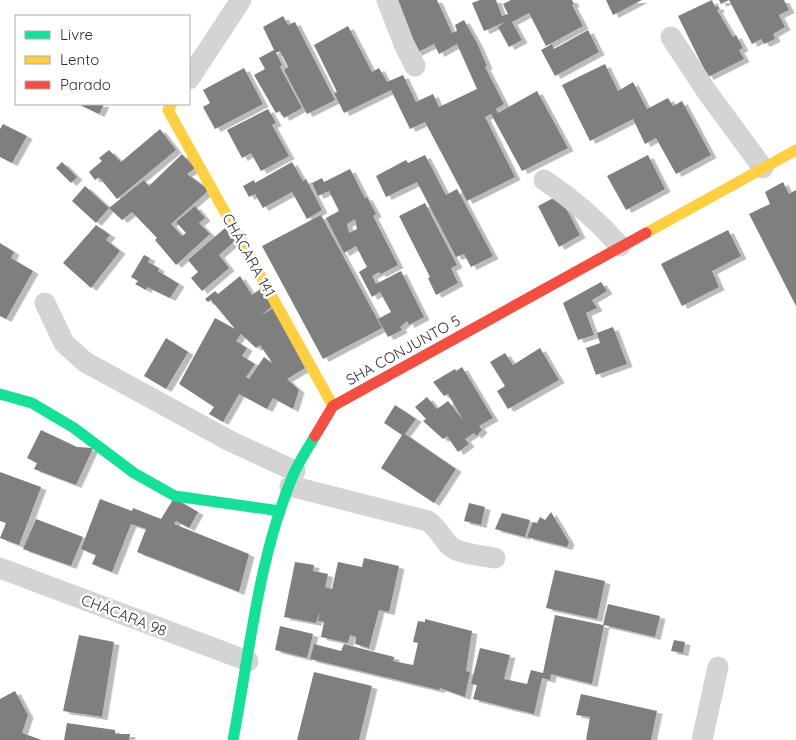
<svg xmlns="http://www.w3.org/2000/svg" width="796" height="740" viewBox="0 0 796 740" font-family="Quicksand,sans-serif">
<defs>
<filter id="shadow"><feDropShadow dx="5.5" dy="3" stdDeviation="0" flood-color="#0004"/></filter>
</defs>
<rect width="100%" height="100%" fill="#fff"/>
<g fill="#7f7f7f" fill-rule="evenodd" filter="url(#shadow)">
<path d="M393 0H437L452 33 457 31 455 25 464 20 477 43 487 66 485 67 504 104 496 109 498 113 537 91 568 148 522 171 491 114 485 117 515 177 467 201 425 122 410 129 391 90 344 113 334 93 337 92 314 45 348 26 372 72 379 68 387 82 403 75 416 102 433 94 439 107 477 89 457 44 439 54 434 44 416 53Z"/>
<path d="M480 0H496L502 16 508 14 503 4 511 0H572L574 4 572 5 583 26 546 46 529 13 512 22 522 40 509 47 498 27 505 22 484 31 472 3Z"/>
<path d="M606 0H642L613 15Z"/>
<path d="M712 0 715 7 718 6 719 9 717 10 733 37 736 35 743 48 739 50 744 59 708 77 678 16Z"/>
<path d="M719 0H784L789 10 779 15 785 27 773 34 775 39 764 44 761 39 752 44 729 0 721 4Z"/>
<path d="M283 16 288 25 295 22 335 100 307 114 284 70 288 67 280 51 276 53 282 65 280 67 302 108 284 118 280 111 276 113 254 75 265 69 259 58 274 50 263 27Z"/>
<path d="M588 30 599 52 555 76 541 50 552 44 554 49Z"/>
<path d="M605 64 618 91 633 82 647 109 668 98 673 106 682 101 711 155 676 174 656 138 645 144 633 119 590 141 562 85Z"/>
<path d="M244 68 263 104 215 129 203 107 210 103 203 90Z"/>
<path d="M78 104H104L99 114Z"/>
<path d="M268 109 276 123 272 125 289 156 261 171 251 153 242 158 227 130Z"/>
<path d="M3 124 27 136 12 163 0 157V129Z"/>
<path d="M160 129 176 150 117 199 99 177 95 180 89 172 102 161 99 158 109 150 121 162Z"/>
<path d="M182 154 195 168 187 174 209 190 171 224 182 236 186 233 176 222 195 206 205 218 199 223 210 234 176 265 155 240 157 238 132 212 122 220 109 208 144 180 149 186Z"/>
<path d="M425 155 446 195 457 189 493 256 471 267 464 254 456 257 417 182 386 197 376 176 406 160 408 163Z"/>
<path d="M648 155 665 189 626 210 607 176Z"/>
<path d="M62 162 77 177 71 183 56 168Z"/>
<path d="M292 162 303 181 306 179 322 210 307 219 292 192 263 208 255 194 249 197 243 186 254 180 255 183Z"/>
<path d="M350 169 365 198 367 197 376 214 373 216 398 265 381 274 379 272 372 276 376 284 401 271 424 317 409 325 407 321 400 327 402 330 388 337 378 319 391 312 380 292 372 297 359 272 367 267 356 246 344 253 326 218 339 211 329 191 318 196 312 183 322 178 324 182ZM355 219 357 229 349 233 347 224Z"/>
<path d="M783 182 789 194 796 190V306L749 214 770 204 765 192Z"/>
<path d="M85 186 109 208 96 223 72 201Z"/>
<path d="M559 195 580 235 559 247 538 206Z"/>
<path d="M425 203 457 265 451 268 458 283 436 295 428 278 430 277 399 216Z"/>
<path d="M321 215 382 328 323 359 262 246Z"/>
<path d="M96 225 110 235 106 240 120 251 91 288 63 263Z"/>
<path d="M225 228 235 241 219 255 229 268 202 291 191 278 198 272 188 260Z"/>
<path d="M728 230 741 256 712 271 719 287 682 306 661 264Z"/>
<path d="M0 243 14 252 11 258 33 271 6 319 0 316Z"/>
<path d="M144 255 150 258 148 262 159 268 158 271 179 284 170 298 147 287 146 290 135 284 138 281 131 277Z"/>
<path d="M240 276 252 295 263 287 274 305 260 316 273 308 305 368 287 379 299 390 293 409 273 398 267 409 239 394 223 422 209 414 214 407 179 384 215 318 235 329 211 300 208 302 205 299 215 291 218 294ZM241 334 256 348 260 345 273 364 264 357 249 379 246 377 255 364 242 356 247 348 236 341Z"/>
<path d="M601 282 607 291 592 300 597 308 586 313 594 335 578 340 563 303Z"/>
<path d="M613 327 627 364 596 375 586 348 600 343 597 333Z"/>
<path d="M166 338 188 352 166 389 144 376Z"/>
<path d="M540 348 559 380 508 409 497 391 505 386 490 362 505 353 513 365Z"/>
<path d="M462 367 493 418 479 426 482 430 476 436 474 433 465 439 469 444 458 452 447 436 443 439 423 421 426 419 415 407 427 397 437 409 448 401 463 420 448 394 444 396 433 382 455 369 456 371Z"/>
<path d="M395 405 416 419 405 434 456 469 434 503 381 468 402 435 384 423Z"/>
<path d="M41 430 77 447 93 448 76 485 34 469 37 463 27 458Z"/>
<path d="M0 472 41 487 19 545 0 538 6 523 0 521Z"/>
<path d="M174 498 198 512 189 528 176 521 174 524 249 554 239 592 137 552 146 529 131 524 112 572 92 564 96 555 81 549 100 499 132 511 133 508 161 519Z"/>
<path d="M469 503 485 507 481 525 464 521Z"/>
<path d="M551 512 569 542 567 547 527 537 533 522 537 523 540 517 545 520Z"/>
<path d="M502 513 530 520 525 537 495 529Z"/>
<path d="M36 519 83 537 71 566 23 549Z"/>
<path d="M364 558 399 566 389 612 379 610 369 648 355 644 356 637 350 635 348 643 321 637 324 622 318 621 320 612 316 623 284 617 295 562 314 565 313 571 328 574 325 587 332 589 338 562 362 567Z"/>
<path d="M555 570 605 581 597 619 546 608Z"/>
<path d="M608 604 660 616 655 637 604 625 592 684 551 674 550 680 542 678 534 714 473 699 477 685 471 684 480 648 510 655 504 679 527 684 531 670 543 673 555 615 603 625Z"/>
<path d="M425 619 472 631 466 671 470 672 465 697 440 688 439 690 310 659 314 644 341 651 344 644 394 657 393 661 413 665 418 643 413 642 418 621 425 622Z"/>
<path d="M280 626 313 634 307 658 275 650Z"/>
<path d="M79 635 114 642 102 717 63 711Z"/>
<path d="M674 640 685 642 683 653 671 651Z"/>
<path d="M314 672 372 686 359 740H297Z"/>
<path d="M15 691 28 715 22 733 42 740H0V699Z"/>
<path d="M581 694 657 711 651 740H586L590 717 576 715Z"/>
<path d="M67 723 115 730V734H130L129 740H64Z"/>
</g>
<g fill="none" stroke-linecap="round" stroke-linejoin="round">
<g stroke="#d4d4d4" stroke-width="21">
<path d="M387 0 404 44 415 66"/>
<path d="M671 37 707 92 763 168"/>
<path d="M189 79 241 0"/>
<path d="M544 180C573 199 597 220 620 246"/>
<path d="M45 303 64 343 85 362 230 441 295 471"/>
<path d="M290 486 428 521C438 528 441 537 449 545 459 555 481 555 495 558"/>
<path d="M0 568 248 661"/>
<path d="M702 740 718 667"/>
</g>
<g stroke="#16e098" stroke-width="11">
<path d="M0 394 32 403 74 428 134 473 175 496 280 511"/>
<path d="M233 740C250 651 258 557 294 473 300 460 308 448 315 436"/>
</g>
<g stroke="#ffcf43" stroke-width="11">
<path d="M172 104 168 110 333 406"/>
<path d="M646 233 796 150"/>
</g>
<path stroke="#f24e42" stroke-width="11" d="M315 436 333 406 646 233"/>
</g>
<g text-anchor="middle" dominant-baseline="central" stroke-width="5" stroke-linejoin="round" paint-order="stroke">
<g font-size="15" fill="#2f2f2f" stroke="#fff">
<text transform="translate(249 255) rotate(61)">CHÁCARA 141</text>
<text transform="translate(403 350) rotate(-29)">SHA CONJUNTO 5</text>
<text transform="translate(124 615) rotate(21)">CHÁCARA 98</text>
</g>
</g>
<rect x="15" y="15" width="175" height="90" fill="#ffffff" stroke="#acacac"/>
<rect x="25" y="31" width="25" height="8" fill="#16e098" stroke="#acacac"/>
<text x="60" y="40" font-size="15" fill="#2f2f2f">Livre</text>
<rect x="25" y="56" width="25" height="8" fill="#ffcf43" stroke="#acacac"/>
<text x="60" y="65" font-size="15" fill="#2f2f2f">Lento</text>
<rect x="25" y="81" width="25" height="8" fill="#f24e42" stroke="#acacac"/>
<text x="60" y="90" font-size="15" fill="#2f2f2f">Parado</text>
</svg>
